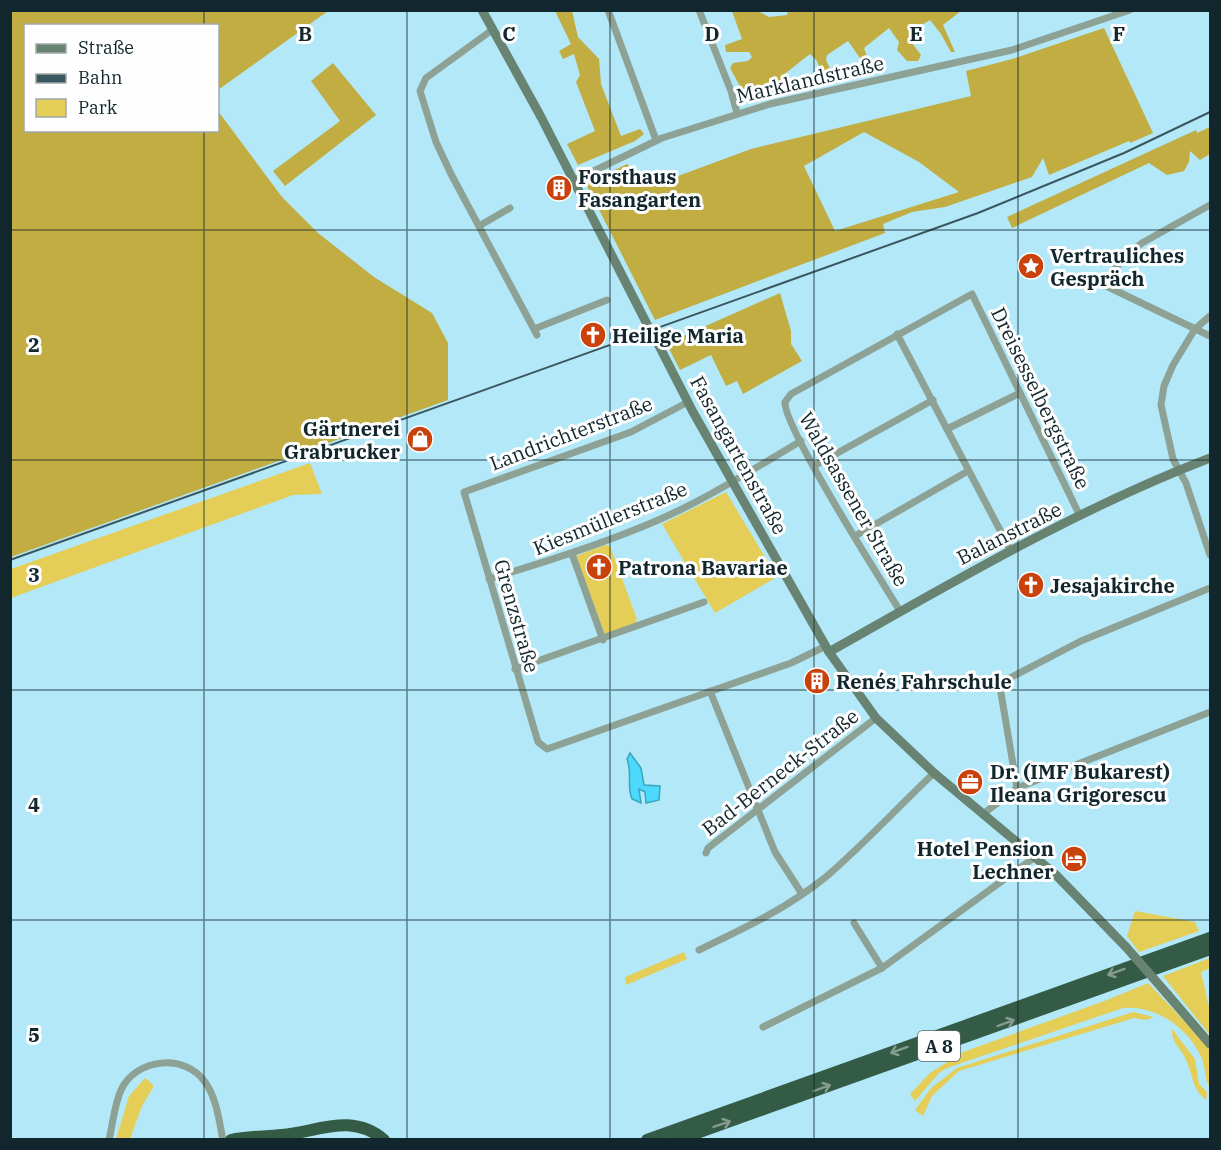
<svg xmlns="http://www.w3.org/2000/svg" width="1221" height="1150" viewBox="0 0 1221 1150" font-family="'IBM Plex Serif',serif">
<rect width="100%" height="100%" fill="#b2e8f8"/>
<g fill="#e5ce57">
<path d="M310 463 322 494 293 495 11 598V569Z"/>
<path d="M726 492 777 577 715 613 662 524Z"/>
<path d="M605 545 610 546 637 619 634 626 608 636 603 634 576 559V556Z"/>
<path d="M1135 911 1195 922 1199 931 1139 952 1127 936Z"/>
<path d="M684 952 687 959 626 985 625 977Z"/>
<path d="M1210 958V968L1201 972 1210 1011V1035L1163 976Z"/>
<path d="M1148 983 1210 1048V1088C1204 1079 1206 1067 1201 1057 1188 1027 1155 1005 1123 1008L947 1068 939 1073 915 1101 910 1094 930 1073 963 1052 1107 1000Z"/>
<path d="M1133 1012 1154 1017 1146 1020 1134 1018 959 1071 932 1096 923 1116 915 1110 931 1088 957 1068Z"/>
<path d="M1172 1029 1195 1059 1199 1084 1207 1092 1206 1100C1192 1089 1193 1075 1186 1060 1181 1048 1171 1043 1172 1029Z"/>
<path d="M145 1078 154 1086 142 1106 130 1139H116L129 1096Z"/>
</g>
<g fill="#c2ad43" fill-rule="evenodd">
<path d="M788 10H961V11L943 25 955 52H951L941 34 930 20 917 28 909 39 921 55 918 61H907L897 50 899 42 889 28 864 48 873 72 869 71 848 41 827 55 826 60 834 77 832 81 825 83 817 61 810 54 782 76 788 91 759 97 742 90 730 68 733 63 748 61 752 57 749 52H726L725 45 742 39 732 11H758L769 17 787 15Z"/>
<path d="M10 11H328L218 90V26H26V130H218V111L282 197 318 233 374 277 432 313 448 343V400L11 557Z"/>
<path d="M555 11H572L578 37 599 59 601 84 621 136 640 129 644 134 635 141 578 165 567 144 595 131 576 82 580 75 574 54 563 59 559 51 571 44Z"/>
<path d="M1104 28 1153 133 1130 143 1129 141 1049 175 1043 158 1032 177 945 207 912 212 883 224 885 233 655 320 586 184 627 164 651 186 751 149 971 96 966 71 1012 59ZM864 132 919 162 959 192 835 231 804 166Z"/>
<path d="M333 63 376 115 285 186 273 171 340 121 311 81Z"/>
<path d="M1210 127V154L1200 160 1190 151 1189 162 1184 171 1167 175 1149 163 1012 228 1007 217 1196 130 1197 133Z"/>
<path d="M780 293 791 331V344L802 361 743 394 737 381 726 386 711 355 680 370 662 335 675 331 681 337Z"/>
</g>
<path fill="#4cd9fc" stroke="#3ba4be" stroke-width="1.5" d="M630 753 641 768 644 785 660 786 659 800 646 803 645 792 639 789 641 803 632 799C626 785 633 774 627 759Z"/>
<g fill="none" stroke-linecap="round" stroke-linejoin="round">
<g stroke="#8ea195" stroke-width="7">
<path d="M608 10 656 140"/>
<path d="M699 10 731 91 737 113"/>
<path d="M492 30 426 78 420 91 436 142 451 174 537 335"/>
<path d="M573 181 662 138 770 104 1012 50 1130 10"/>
<path d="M1210 205 1142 243 1127 255 1102 284 1210 336"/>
<path d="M479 226 510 208"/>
<path d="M1210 316 1195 329 1173 365 1164 386 1161 405 1173 459 1186 483 1210 555"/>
<path d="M534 329 607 300"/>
<path d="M897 334 1011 551"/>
<path d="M688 402 631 432 464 492 538 742 547 749 791 663 826 646"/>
<path d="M947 429 1020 393"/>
<path d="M814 466 933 400"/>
<path d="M855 536 968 471"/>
<path d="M572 554 603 640"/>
<path d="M489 579C541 563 593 547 644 526 699 504 750 471 801 441"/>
<path d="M900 611C881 580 783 426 785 402L791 394 972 294 1080 516"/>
<path d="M515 669 704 602"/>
<path d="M710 691 775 852 802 894"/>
<path d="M1017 788 1000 687 1002 682 1081 641 1210 588"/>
<path d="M983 814 1017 788 1210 712"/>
<path d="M706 853 708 848 876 718"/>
<path d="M854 923 882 968"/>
<path d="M699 950C743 929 788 908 827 876 864 844 898 807 934 773"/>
<path d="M763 1027 882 968 1035 857"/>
<path d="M109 1140C113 1123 114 1106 121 1090 136 1058 185 1053 205 1082 217 1099 219 1121 223 1140"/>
</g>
<g stroke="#688372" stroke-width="9">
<path d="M482 10 541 117 649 328"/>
<path d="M655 338 693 412 829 652 876 718 934 773 1055 874 1126 947"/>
<path d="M829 652C953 582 1077 509 1210 458"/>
<path d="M1168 995 1210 1044"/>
</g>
<g stroke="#345b45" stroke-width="12">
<path d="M231 1140C248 1136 265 1137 282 1135 317 1132 352 1112 384 1140"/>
<path d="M647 1140 1210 938"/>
<path d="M677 1140 1210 949"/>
</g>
<path stroke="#3a575f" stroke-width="2" d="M10 560 978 213 1124 153 1210 112"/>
<g stroke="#688372" stroke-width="9">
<path d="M649 328 655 338"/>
<path d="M1126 947 1168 995"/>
</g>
</g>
<defs><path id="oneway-shaft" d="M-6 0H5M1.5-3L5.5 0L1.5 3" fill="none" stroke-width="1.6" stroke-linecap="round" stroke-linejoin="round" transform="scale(1.5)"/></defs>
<g stroke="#859c8f">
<use href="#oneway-shaft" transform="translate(1116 972) rotate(160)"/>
<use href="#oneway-shaft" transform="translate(1006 1023) rotate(-20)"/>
<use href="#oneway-shaft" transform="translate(899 1050) rotate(160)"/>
<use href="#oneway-shaft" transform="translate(822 1088) rotate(-20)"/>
<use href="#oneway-shaft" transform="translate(722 1124) rotate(-19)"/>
</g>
<path fill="none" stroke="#12272d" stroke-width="1.5" stroke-opacity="0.55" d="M204 10V26M407 10V1140M610 10V1140M814 10V1140M1018 10V1140M204 130V1140M10 230H1210M10 460H1210M10 690H1210M10 920H1210"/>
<defs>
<symbol id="building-disc" viewBox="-11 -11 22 22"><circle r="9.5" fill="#c9420c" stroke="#fefefe"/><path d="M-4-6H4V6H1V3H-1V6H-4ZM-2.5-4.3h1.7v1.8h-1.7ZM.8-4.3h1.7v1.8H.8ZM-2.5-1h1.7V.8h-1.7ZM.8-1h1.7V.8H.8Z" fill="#fff"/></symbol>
<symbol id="sight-disc" viewBox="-11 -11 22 22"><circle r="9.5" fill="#c9420c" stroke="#fefefe"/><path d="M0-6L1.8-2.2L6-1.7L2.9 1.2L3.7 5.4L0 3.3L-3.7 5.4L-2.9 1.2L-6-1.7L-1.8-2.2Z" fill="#fff"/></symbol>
<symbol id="church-disc" viewBox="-11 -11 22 22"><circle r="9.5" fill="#c9420c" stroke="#fefefe"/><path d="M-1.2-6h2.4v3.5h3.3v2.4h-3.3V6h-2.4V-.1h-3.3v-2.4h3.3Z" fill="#fff"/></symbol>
<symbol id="shop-disc" viewBox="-11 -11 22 22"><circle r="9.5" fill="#c9420c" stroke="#fefefe"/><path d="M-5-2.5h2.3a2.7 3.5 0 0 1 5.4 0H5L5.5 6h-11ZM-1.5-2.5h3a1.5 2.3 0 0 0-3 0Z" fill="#fff"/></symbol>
<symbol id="office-disc" viewBox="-11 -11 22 22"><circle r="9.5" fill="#c9420c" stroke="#fefefe"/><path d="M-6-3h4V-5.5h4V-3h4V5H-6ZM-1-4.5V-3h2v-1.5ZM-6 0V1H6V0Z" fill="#fff"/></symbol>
<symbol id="hotel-disc" viewBox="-11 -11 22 22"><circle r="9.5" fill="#c9420c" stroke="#fefefe"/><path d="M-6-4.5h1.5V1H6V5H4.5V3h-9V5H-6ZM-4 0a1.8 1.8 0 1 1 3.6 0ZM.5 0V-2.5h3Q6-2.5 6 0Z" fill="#fff"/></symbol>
</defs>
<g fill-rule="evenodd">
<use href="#building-disc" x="544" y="173" width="30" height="30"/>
<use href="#sight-disc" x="1016" y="251" width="30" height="30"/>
<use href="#church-disc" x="578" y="320" width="30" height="30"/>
<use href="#shop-disc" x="405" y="424" width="30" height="30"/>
<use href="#church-disc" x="584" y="552" width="30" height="30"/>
<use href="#church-disc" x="1016" y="570" width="30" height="30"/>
<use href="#building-disc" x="802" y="666" width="30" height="30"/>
<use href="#office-disc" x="955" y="767" width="30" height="30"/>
<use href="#hotel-disc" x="1059" y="844" width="30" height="30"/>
</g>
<g text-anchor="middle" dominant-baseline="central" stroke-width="6" stroke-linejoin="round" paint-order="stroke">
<rect fill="#fefefe" stroke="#59686c" stroke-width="1.5" x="918" y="1031" width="42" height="30" rx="4.5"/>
<g font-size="18" font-weight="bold" fill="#12272d">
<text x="939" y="1046">A 8</text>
</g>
<g font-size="20" fill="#12272d" stroke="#fefefe">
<text transform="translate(810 79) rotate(-13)">Marklandstraße</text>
<text transform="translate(1041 398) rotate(64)">Dreisesselbergstraße</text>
<text transform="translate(571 433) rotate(-21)">Landrichterstraße</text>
<text transform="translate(739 455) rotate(61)">Fasangartenstraße</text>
<text transform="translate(854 499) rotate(60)">Waldsassener Straße</text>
<text transform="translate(610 518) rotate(-22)">Kiesmüllerstraße</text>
<text transform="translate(1009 533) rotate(-27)">Balanstraße</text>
<text transform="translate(517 616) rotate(74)">Grenzstraße</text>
<text transform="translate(780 772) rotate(-38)">Bad-Berneck-Straße</text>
</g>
<g font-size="20" font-weight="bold" fill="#12272d" stroke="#fefefe" text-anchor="start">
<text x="578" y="176">Forsthaus<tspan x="578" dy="23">Fasangarten</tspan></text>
<text x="1050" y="255">Vertrauliches<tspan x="1050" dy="23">Gespräch</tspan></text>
<text x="612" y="335">Heilige Maria</text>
<text x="400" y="428" text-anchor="end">Gärtnerei<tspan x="400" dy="23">Grabrucker</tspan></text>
<text x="618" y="567">Patrona Bavariae</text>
<text x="1050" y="585">Jesajakirche</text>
<text x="836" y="681">Renés Fahrschule</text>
<text x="990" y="771">Dr. (IMF Bukarest)<tspan x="990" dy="23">Ileana Grigorescu</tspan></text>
<text x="1054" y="848" text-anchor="end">Hotel Pension<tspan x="1054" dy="23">Lechner</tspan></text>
</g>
</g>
<g font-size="20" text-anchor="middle" font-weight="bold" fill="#12272d" stroke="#fefefe" stroke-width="6" stroke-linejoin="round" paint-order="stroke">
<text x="305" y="41">B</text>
<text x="509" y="41">C</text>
<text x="712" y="41">D</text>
<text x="916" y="41">E</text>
<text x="1119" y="41">F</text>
<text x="34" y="352">2</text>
<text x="34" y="582">3</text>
<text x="34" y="812">4</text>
<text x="34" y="1042">5</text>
</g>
<rect width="1221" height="1150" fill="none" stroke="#12272d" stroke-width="24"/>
<rect x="24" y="24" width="195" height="108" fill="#fefefe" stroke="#a0a8aa" stroke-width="1.5"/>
<rect x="36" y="44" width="30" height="9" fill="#688372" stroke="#a0a8aa" stroke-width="1.5"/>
<text x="78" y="54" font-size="18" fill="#12272d">Straße</text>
<rect x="36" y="74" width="30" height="9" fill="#3a575f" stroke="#a0a8aa" stroke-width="1.5"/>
<text x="78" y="84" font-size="18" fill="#12272d">Bahn</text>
<rect x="36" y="99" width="30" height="18" fill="#e5ce57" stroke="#a0a8aa" stroke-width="1.5"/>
<text x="78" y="114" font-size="18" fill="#12272d">Park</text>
</svg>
